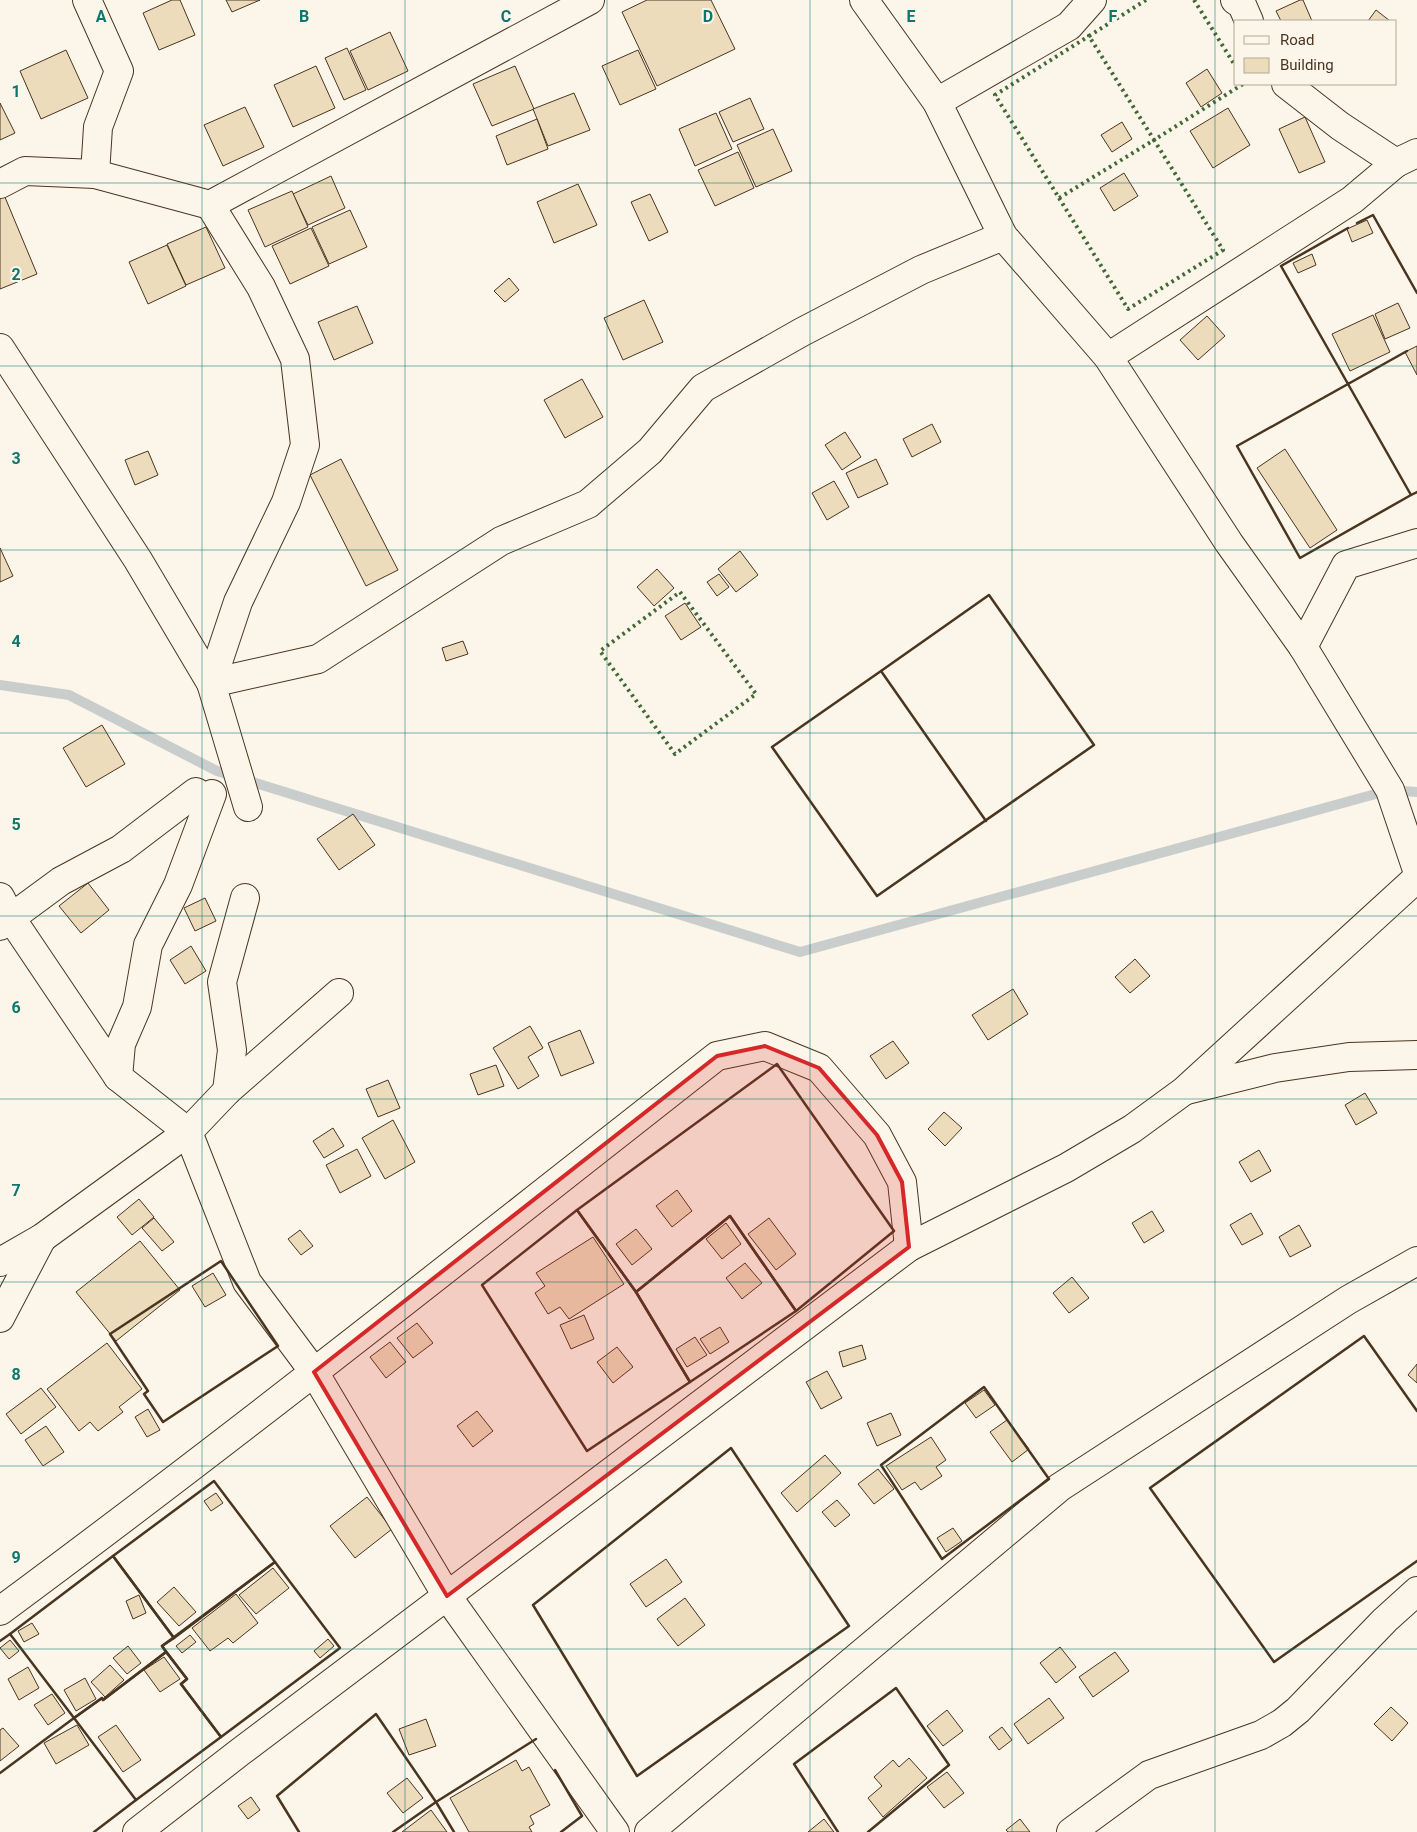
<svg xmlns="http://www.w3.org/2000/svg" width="1417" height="1832" viewBox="0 0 1417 1832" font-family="Roboto,sans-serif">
<rect width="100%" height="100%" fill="#fbf6e9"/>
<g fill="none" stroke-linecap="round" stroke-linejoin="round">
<path stroke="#c9cecd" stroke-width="10" d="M0 685 69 695 217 771 800 952 1390 790 1417 792"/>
</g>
<g fill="#ecdcbc" stroke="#4a3520">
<path d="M172 0H180L195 35 159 50 143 13Z"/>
<path d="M226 0H260L232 12Z"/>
<path d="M647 0H711L735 49 657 86 622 12Z"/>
<path d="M1300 0H1303L1312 21H1281L1276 11Z"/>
<path d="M1376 10 1390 21H1368Z"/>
<path d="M390 32 408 71 368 90 350 51Z"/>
<path d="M347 48 366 90 344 100 325 58Z"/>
<path d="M66 50 88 98 41 119 20 71Z"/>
<path d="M638 50 656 89 620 105 602 66Z"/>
<path d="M316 66 335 108 293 127 274 85Z"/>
<path d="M515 66 534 109 492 126 473 84Z"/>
<path d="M1207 69 1222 93 1201 107 1186 83Z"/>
<path d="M574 93 590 130 548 146 533 109Z"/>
<path d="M750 98 764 129 733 142 719 112Z"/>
<path d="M0 103 15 133 0 140Z"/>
<path d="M245 107 264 147 223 166 204 125Z"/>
<path d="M1228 108 1250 145 1213 168 1190 131Z"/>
<path d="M716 113 732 149 695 166 679 129Z"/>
<path d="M1305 117 1325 162 1299 173 1279 129Z"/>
<path d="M537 119 548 149 507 165 496 136Z"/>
<path d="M1122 122 1132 139 1112 152 1101 135Z"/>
<path d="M773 129 792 171 756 187 737 145Z"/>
<path d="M738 152 754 188 715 206 698 170Z"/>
<path d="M1124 173 1138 196 1114 211 1100 188Z"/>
<path d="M331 176 345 208 308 225 293 194Z"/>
<path d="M578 184 597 225 554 243 537 202Z"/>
<path d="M2 190 37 274 0 289V191Z"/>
<path d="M292 191 308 227 265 247 248 210Z"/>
<path d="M650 194 668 232 649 241 631 202Z"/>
<path d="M350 210 367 247 329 264 312 227Z"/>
<path d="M1367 220 1373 233 1352 242 1347 229Z"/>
<path d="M206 227 225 268 186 285 167 244Z"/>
<path d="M311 228 329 266 290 284 272 246Z"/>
<path d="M167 245 186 286 148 304 129 262Z"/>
<path d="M1312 254 1316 265 1298 273 1293 263Z"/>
<path d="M509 278 519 290 505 302 494 291Z"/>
<path d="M644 300 663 342 623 360 604 318Z"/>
<path d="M1398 303 1410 328 1385 339 1375 314Z"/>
<path d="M357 306 373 343 334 360 318 322Z"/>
<path d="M1373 315 1390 352 1350 371 1332 334Z"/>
<path d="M1207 316 1225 336 1198 360 1180 340Z"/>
<path d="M1417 346V375L1405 352Z"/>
<path d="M582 379 603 417 565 438 544 400Z"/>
<path d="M932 424 941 442 912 457 903 439Z"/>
<path d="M845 432 861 457 842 470 825 445Z"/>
<path d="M1285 449 1337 530 1310 548 1257 468Z"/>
<path d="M148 451 158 475 135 485 125 460Z"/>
<path d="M341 459 398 570 366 586 310 475Z"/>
<path d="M876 459 888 484 858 498 846 473Z"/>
<path d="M834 481 849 507 827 520 812 493Z"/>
<path d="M0 548 13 576 0 582Z"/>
<path d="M740 551 758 575 736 592 718 569Z"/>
<path d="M657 569 674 588 654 606 637 587Z"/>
<path d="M719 574 729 587 717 596 707 582Z"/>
<path d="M685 603 701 627 681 640 665 616Z"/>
<path d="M463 641 468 654 446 661 442 648Z"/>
<path d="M102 725 125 764 86 787 63 748Z"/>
<path d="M353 814 375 845 339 870 317 839Z"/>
<path d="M88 883 109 910 81 933 59 906Z"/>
<path d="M205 898 216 921 195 931 184 908Z"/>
<path d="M191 946 206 971 185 984 170 960Z"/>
<path d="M1135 959 1150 976 1130 993 1115 977Z"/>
<path d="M1013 989 1028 1014 988 1040 972 1015Z"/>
<path d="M530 1026 543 1048 528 1057 539 1076 518 1089 493 1048Z"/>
<path d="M580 1030 594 1063 561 1076 548 1043Z"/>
<path d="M893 1041 909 1063 886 1079 870 1056Z"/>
<path d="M496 1065 504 1086 478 1095 470 1074Z"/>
<path d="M388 1080 400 1108 378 1117 366 1089Z"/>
<path d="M1365 1093 1377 1113 1356 1125 1345 1105Z"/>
<path d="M944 1112 962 1128 945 1146 928 1129Z"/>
<path d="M393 1120 415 1162 385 1179 362 1138Z"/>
<path d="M333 1128 344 1146 324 1158 313 1141Z"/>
<path d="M357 1149 371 1176 340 1193 326 1165Z"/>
<path d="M1259 1150 1271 1171 1251 1182 1239 1162Z"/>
<path d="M677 1190 692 1211 672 1227 656 1206Z"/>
<path d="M139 1199 154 1217 132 1235 117 1217Z"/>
<path d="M1152 1211 1164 1231 1144 1243 1132 1223Z"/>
<path d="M1251 1213 1263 1234 1242 1245 1230 1225Z"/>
<path d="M154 1218 174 1242 162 1251 142 1228Z"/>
<path d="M769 1218 796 1254 776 1270 748 1234Z"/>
<path d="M726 1223 741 1244 722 1259 706 1239Z"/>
<path d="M1299 1225 1311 1246 1290 1257 1279 1237Z"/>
<path d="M636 1229 652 1249 632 1265 616 1244Z"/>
<path d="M300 1230 313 1246 301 1255 288 1239Z"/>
<path d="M593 1237 624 1284 569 1319 560 1307 548 1314 535 1293 545 1286 536 1273Z"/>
<path d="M140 1241 180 1290 116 1341 76 1292Z"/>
<path d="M745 1263 762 1283 742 1299 726 1278Z"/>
<path d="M213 1273 226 1295 205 1307 192 1286Z"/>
<path d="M1072 1277 1089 1298 1069 1313 1053 1293Z"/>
<path d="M584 1315 594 1339 571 1349 560 1325Z"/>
<path d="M417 1323 433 1343 413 1358 397 1338Z"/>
<path d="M720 1327 729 1342 710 1354 700 1339Z"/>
<path d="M695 1337 707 1355 687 1367 676 1349Z"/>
<path d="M390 1342 406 1362 386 1378 370 1357Z"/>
<path d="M107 1343 142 1389 119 1407 123 1412 98 1431 90 1422 79 1431 47 1389Z"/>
<path d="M862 1345 866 1359 843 1367 839 1352Z"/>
<path d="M617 1347 633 1367 613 1383 597 1362Z"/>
<path d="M1417 1364V1383L1408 1375Z"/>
<path d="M827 1371 842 1398 821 1409 806 1382Z"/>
<path d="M41 1388 56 1407 21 1434 6 1414Z"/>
<path d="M984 1390 995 1405 976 1418 965 1403Z"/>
<path d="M148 1409 160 1430 147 1437 135 1417Z"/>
<path d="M477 1411 493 1431 473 1447 457 1426Z"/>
<path d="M891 1413 901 1435 877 1446 867 1423Z"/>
<path d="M1007 1420 1029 1449 1012 1462 990 1432Z"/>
<path d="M46 1426 64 1452 43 1466 25 1440Z"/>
<path d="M931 1437 946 1460 936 1467 942 1476 921 1490 915 1482 902 1490 886 1466Z"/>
<path d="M825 1455 841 1473 797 1512 781 1493Z"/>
<path d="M878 1469 894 1489 874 1504 858 1484Z"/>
<path d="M216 1493 223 1503 211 1511 204 1501Z"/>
<path d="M367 1497 392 1529 355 1558 330 1526Z"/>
<path d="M837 1500 850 1515 835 1527 822 1512Z"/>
<path d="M953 1528 962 1541 946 1552 937 1538Z"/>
<path d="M666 1559 682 1582 646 1607 630 1584Z"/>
<path d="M273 1568 289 1588 256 1614 239 1595Z"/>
<path d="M174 1587 196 1612 179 1626 157 1602Z"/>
<path d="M236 1594 258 1623 233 1643 228 1638 210 1651 192 1628Z"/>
<path d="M139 1595 146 1613 133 1619 126 1601Z"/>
<path d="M685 1598 705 1625 678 1646 657 1619Z"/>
<path d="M32 1623 39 1634 24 1642 18 1631Z"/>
<path d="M190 1635 196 1642 182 1653 176 1646Z"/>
<path d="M328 1639 334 1646 320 1658 314 1651Z"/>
<path d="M10 1640 19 1651 9 1659 0 1648Z"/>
<path d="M128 1646 141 1663 127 1674 113 1658Z"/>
<path d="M1060 1647 1076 1667 1056 1683 1040 1663Z"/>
<path d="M1115 1652 1129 1671 1093 1697 1079 1677Z"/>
<path d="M164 1657 180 1679 160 1692 144 1670Z"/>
<path d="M110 1665 124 1680 105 1697 91 1682Z"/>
<path d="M28 1667 39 1688 19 1700 8 1679Z"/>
<path d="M85 1678 96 1699 76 1711 64 1690Z"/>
<path d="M52 1694 65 1713 48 1725 34 1705Z"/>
<path d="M1049 1698 1064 1718 1028 1744 1014 1724Z"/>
<path d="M1391 1707 1408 1723 1392 1741 1374 1724Z"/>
<path d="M947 1710 963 1731 943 1746 927 1726Z"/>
<path d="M426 1719 436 1746 409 1755 399 1729Z"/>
<path d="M77 1725 89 1745 56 1764 44 1743Z"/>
<path d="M116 1725 141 1760 123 1772 98 1737Z"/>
<path d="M1002 1727 1012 1740 999 1750 989 1737Z"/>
<path d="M3 1728 19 1746 0 1761V1730Z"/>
<path d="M909 1758 927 1778 883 1817 868 1798 882 1786 874 1777 893 1760 899 1767Z"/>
<path d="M516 1760 522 1771 529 1767 550 1805 530 1816 534 1824 529 1827 532 1832H469L450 1798Z"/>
<path d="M947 1772 964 1793 944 1808 927 1787Z"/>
<path d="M407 1778 423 1798 403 1813 387 1793Z"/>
<path d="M251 1797 260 1810 248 1819 238 1806Z"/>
<path d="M431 1810 447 1832H402Z"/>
<path d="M824 1819 834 1832H808Z"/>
<path d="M1020 1819 1030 1832H1008L1006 1830Z"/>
</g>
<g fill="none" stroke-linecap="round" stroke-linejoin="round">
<defs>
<g id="street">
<path d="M87 0 119 71 98 127 95 174"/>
<path d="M864 0 937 102 1003 236 1108 357 1229 543 1303 647 1390 790 1417 870"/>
<path d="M1235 0 1242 5 1249 21"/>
<path d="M1286 84 1340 126 1396 163"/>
<path d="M937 102 1069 26 1092 0"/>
<path d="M0 184 25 171 95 174 210 205 261 287 295 359 305 445 286 502 238 602 211 683"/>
<path d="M210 205 590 0"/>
<path d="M0 348 138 560 211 683 248 807"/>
<path d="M1108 357 1352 200 1396 163 1417 153"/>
<path d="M1303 647 1346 565 1417 543"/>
<path d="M211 683 318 659 501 541 588 504 650 451 703 388 802 332 921 270 1003 236"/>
<path d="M0 897 11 918 118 1077 188 1132 247 1282 314 1372 447 1596 615 1832"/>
<path d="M0 926 61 881 121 849 196 792"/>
<path d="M118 1077 121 1044 137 1007 148 945 178 885 212 794"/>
<path d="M1187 1090 1275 1068 1349 1057 1417 1055"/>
<path d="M227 1091 232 1050 222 982 245 898"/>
<path d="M0 1262 42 1238 188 1132 227 1091 339 993"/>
<path d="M0 1318 42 1238"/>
<path d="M0 1611C243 1431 479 1243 717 1056L765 1046 819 1068 877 1135 902 1182 909 1247"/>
<path d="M137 1832 240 1752 909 1247 1066 1168 1132 1129 1184 1091 1417 878"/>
<path d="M649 1832 1060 1487 1348 1300 1417 1261"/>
<path d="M1071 1832 1149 1775 1261 1735 1282 1723 1298 1710 1385 1620 1417 1591"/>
</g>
</defs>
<use href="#street" stroke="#4a3520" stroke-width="30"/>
<use href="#street" stroke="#fbf6e9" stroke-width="28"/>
<g stroke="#436837" stroke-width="4" stroke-dasharray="2.5 4" stroke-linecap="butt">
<path d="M1146 0 1089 36 1154 140 1243 84"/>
<path d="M1194 0 1236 67"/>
<path d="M1059 198 1128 309 1223 250 1154 140 1059 198 995 95 1089 36"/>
<path d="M680 592 756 694 675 754 600 651Z"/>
</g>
<g stroke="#4a3520" stroke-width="2.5">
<path d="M1357 223 1373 215 1417 293"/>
<path d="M1407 351 1237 446 1300 558 1411 495"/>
<path d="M1349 383 1348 384 1411 495 1417 492"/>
<path d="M1348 384 1281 266 1348 228"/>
<path d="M986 821 881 671 989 595 1094 745 877 896 772 747 881 671 986 821"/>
<path d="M777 1064 894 1231 796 1311 730 1216 636 1292 577 1210Z"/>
<path d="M577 1210 636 1292 690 1382 587 1451 482 1285Z"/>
<path d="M730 1216 796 1311 690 1382 636 1292Z"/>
<path d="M221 1261 278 1346 163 1422 144 1394 148 1391 110 1334Z"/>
<path d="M984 1387 1049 1479 942 1559 881 1465Z"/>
<path d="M1417 1411 1364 1336 1150 1488 1274 1662 1417 1561"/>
<path d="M731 1448 849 1626 637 1776 533 1605Z"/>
<path d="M214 1481 275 1562 174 1638 113 1556Z"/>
<path d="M113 1556 174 1638 162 1646 166 1652 103 1700 102 1698 74 1718 10 1634Z"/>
<path d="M275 1562 340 1648 221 1737 181 1684 187 1679 162 1646Z"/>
<path d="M0 1641 10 1634"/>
<path d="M166 1652 187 1679 181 1684 221 1737 136 1800 74 1718 102 1698 103 1700Z"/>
<path d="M555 1770 582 1816 561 1832"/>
<path d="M0 1773 74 1718"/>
<path d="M94 1832 136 1800"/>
<path d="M299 1832 277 1796 376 1714 436 1802 393 1832"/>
<path d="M454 1832 436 1802 536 1739"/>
<path d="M838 1832 794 1764 896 1688 949 1765 868 1832"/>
</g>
</g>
<path fill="#d62828" fill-opacity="0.2" stroke="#d62828" stroke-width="4" stroke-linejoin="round" d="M765 1046 819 1068 877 1135 902 1182 909 1247 447 1596 314 1372 717 1056Z"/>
<path fill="none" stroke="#0f766e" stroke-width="1" stroke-opacity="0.55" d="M202 0V1832M405 0V1832M607 0V1832M810 0V1832M1012 0V1832M1215 0V1832M0 183H1417M0 366H1417M0 550H1417M0 733H1417M0 916H1417M0 1099H1417M0 1282H1417M0 1466H1417M0 1649H1417"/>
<g font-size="16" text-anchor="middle" font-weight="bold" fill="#0f766e" stroke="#fbf6e9" stroke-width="4" stroke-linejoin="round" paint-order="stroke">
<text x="101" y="22">A</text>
<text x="304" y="22">B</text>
<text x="506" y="22">C</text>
<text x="708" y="22">D</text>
<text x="911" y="22">E</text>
<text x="1113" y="22">F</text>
<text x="16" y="97">1</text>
<text x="16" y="280">2</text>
<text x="16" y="464">3</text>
<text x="16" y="647">4</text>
<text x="16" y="830">5</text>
<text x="16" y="1013">6</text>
<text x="16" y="1196">7</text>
<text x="16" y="1380">8</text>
<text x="16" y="1563">9</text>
</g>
<rect x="1234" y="20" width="162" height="65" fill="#fbf6e9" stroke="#b4a999"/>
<rect x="1244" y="36" width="25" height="8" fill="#fbf6e9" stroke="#b4a999"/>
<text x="1280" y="45" font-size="15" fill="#4a3520">Road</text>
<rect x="1244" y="58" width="25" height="15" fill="#ecdcbc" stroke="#b4a999"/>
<text x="1280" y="70" font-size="15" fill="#4a3520">Building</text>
</svg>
